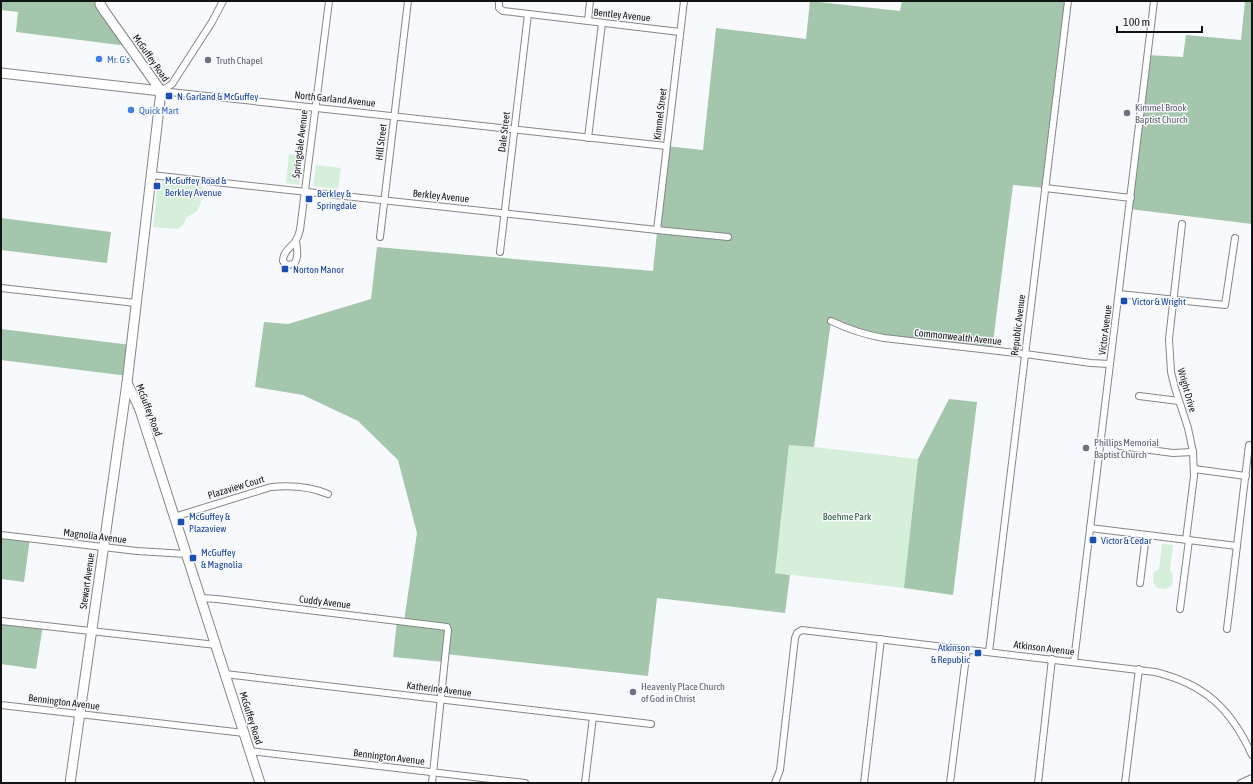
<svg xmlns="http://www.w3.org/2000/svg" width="1253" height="784" viewBox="0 0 1253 784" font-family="'Asap Condensed',sans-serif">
<rect width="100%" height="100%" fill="#f8f9fc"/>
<g fill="#d5efdb">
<path d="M289 154 303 156 299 185 286 183Z"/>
<path d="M316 165 341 168 338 189 313 186Z"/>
<path d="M158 181 203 186C202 194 202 210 193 214 191 215 189 216 187 217L183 225 178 229 153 227Z"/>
<path d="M789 444 918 459 904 588 775 573Z"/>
<path d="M1162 544 1173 545 1170 570 1173 575 1172 585 1166 589 1157 588 1153 582 1154 572 1159 569Z"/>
</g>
<g fill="#a4c6ac">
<path d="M1 1H100L128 46 16 32 18 12 1 10Z"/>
<path d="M810 1 900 11 902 1H1068L1045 188 1013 185 992 350 884 338 831 321 814 447 789 445 775 573 790 575 785 613 657 598 648 676 446 654 445 662 393 657 397 621H404L417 533 398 460 358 421 303 395 255 387 264 322 288 324 371 299 377 247 653 271 666 146 703 150 716 28 806 39Z"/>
<path d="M1245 1H1252V224L1129 209 1148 55 1183 57 1186 35 1241 40Z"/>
<path d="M1 218 111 232 107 263 1 250Z"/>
<path d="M1 329 131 345 128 376 1 360Z"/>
<path d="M949 399 977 402 953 595 904 588 918 459Z"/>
<path d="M1 535 30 538 24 582 1 579Z"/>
<path d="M1 621 43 625 36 669 1 664Z"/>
</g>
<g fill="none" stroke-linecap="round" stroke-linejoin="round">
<defs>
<g id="street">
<path d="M499 1V8L503 11 680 32"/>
<path d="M588 21 590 1"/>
<path d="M161 91 666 146"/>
<path d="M161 91 172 84 212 22 223 1"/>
<path d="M588 138 602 23"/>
<path d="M151 175 657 230 728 237"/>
<path d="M1045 188 1131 198"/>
<path d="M1182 224 1169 339 1171 372 1175 388 1188 428 1193 452 1194 476 1186 540"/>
<path d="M657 230 684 1"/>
<path d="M380 237 408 1"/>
<path d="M296 241C297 249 299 257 294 264L287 265 283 261C283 252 290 248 295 242 297 239 299 234 300 230L329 1"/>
<path d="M500 252 528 14"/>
<path d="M1 288 136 303"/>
<path d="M1119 294 1225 305 1235 238"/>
<path d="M831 321C848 329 865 335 884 338L1025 354 1091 363 1110 364"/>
<path d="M1139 396 1179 401"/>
<path d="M1120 446 1173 453 1193 452"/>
<path d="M1194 469 1246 476"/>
<path d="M174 517 271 487C291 485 309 486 328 494"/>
<path d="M1090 528 1237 546"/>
<path d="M1 535 137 551 186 554"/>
<path d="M1140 583 1146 535"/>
<path d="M201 598 217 599 447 627 448 630 432 783"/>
<path d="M1180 609 1189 540"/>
<path d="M1 621 216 645"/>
<path d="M1227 629 1249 445"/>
<path d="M989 652 1068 1"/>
<path d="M1074 661 1154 1"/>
<path d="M225 674 651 724"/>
<path d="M1 705 244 733"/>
<path d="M250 751 525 783"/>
<path d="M585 783 593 717"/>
<path d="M775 783 780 770 795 638 797 633 802 630 1155 672C1205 684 1231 709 1252 755"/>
<path d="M864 783 881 639"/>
<path d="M950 783 967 649"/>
<path d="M1038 783 1052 659"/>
<path d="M1125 783 1139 669"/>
<path d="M1241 783 1252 778"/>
</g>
<g id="secondary">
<path d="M1 73 161 91"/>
<path d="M127 383 136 401 140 410 260 783"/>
<path d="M70 783 127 383 161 91 105 12 100 4V1"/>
</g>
</defs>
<use href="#street" stroke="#848688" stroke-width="8"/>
<use href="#secondary" stroke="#848688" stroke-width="11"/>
<use href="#street" stroke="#fff" stroke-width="6"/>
<use href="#secondary" stroke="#fff" stroke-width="9"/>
</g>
<g fill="#3f7fe0" stroke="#f8f9fc" stroke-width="1.5">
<circle cx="99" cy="59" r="4"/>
<circle cx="131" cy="110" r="4"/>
</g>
<g fill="#6b7280" stroke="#f8f9fc" stroke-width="1.5">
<circle cx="208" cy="60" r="4"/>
<circle cx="1127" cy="113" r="4"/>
<circle cx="1086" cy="448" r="4"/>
<circle cx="633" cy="692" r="4"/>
</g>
<g fill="#1a4fb4" stroke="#f8f9fc" stroke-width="1.5">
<rect x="165" y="92" width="8" height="8" rx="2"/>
<rect x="153" y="182" width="8" height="8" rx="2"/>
<rect x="305" y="195" width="8" height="8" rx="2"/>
<rect x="281" y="265" width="8" height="8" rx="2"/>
<rect x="1120" y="297" width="8" height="8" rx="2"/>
<rect x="177" y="518" width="8" height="8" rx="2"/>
<rect x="1089" y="536" width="8" height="8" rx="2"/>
<rect x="189" y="554" width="8" height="8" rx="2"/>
<rect x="974" y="649" width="8" height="8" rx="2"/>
</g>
<g text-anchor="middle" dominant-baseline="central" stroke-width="3" stroke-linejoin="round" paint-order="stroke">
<g font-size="10" fill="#121314" stroke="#f8f9fc">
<text transform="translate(622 15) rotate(6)">Bentley Avenue</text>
<text transform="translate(151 58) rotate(55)">McGuffey Road</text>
<text transform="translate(335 99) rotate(6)">North Garland Avenue</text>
<text transform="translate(660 114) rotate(-83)">Kimmel Street</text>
<text transform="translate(504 132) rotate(-83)">Dale Street</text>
<text transform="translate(381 142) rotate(-83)">Hill Street</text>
<text transform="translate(300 144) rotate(-83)">Springdale Avenue</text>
<text transform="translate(441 196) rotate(6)">Berkley Avenue</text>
<text transform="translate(1018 325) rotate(-83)">Republic Avenue</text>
<text transform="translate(1105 330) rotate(-83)">Victor Avenue</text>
<text transform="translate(958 337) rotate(6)">Commonwealth Avenue</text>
<text transform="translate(1187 390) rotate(74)">Wright Drive</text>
<text transform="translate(149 410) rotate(69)">McGuffey Road</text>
<text transform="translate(236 487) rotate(-17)">Plazaview Court</text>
<text transform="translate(95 536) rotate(7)">Magnolia Avenue</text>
<text transform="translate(87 581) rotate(-82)">Stewart Avenue</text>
<text transform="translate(325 602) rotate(7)">Cuddy Avenue</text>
<text transform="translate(1044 648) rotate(7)">Atkinson Avenue</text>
<text transform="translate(439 689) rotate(7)">Katherine Avenue</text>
<text transform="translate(64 702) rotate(7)">Bennington Avenue</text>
<text transform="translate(251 718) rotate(72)">McGuffey Road</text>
<text transform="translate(389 757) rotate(7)">Bennington Avenue</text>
</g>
<g font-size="10" fill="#366cbe" stroke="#f8f9fc" text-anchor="start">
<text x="107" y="59">Mr. G's</text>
<text x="139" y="110">Quick Mart</text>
</g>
<g font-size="10" fill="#5b616d" stroke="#f8f9fc" text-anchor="start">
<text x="216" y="60">Truth Chapel</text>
<text x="1135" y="107">Kimmel Brook<tspan x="1135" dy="12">Baptist Church</tspan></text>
<text x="1094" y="442">Phillips Memorial<tspan x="1094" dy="12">Baptist Church</tspan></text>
<text x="641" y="686">Heavenly Place Church<tspan x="641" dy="12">of God in Christ</tspan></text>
</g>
<g font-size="10" fill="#164399" stroke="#f8f9fc" text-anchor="start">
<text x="177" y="96">N. Garland &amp; McGuffey</text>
<text x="165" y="180">McGuffey Road &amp;<tspan x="165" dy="12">Berkley Avenue</tspan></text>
<text x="317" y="193">Berkley &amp;<tspan x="317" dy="12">Springdale</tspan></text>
<text x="293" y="269">Norton Manor</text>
<text x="1132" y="301">Victor &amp; Wright</text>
<text x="189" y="516">McGuffey &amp;<tspan x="189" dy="12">Plazaview</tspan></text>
<text x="1101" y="540">Victor &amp; Cedar</text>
<text x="201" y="552">McGuffey<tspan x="201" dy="12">&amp; Magnolia</tspan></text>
<text x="970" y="647" text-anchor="end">Atkinson<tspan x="970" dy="12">&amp; Republic</tspan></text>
</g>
<g font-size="10" fill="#235835" stroke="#f8f9fc">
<text x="847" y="516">Boehme Park</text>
</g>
</g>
<rect width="1253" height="784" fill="none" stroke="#121314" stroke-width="4"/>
<path d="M1117 26v6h85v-6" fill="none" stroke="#121314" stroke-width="2"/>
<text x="1123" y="26" font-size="12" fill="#121314" stroke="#f8f9fc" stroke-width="3" paint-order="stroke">100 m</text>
</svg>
